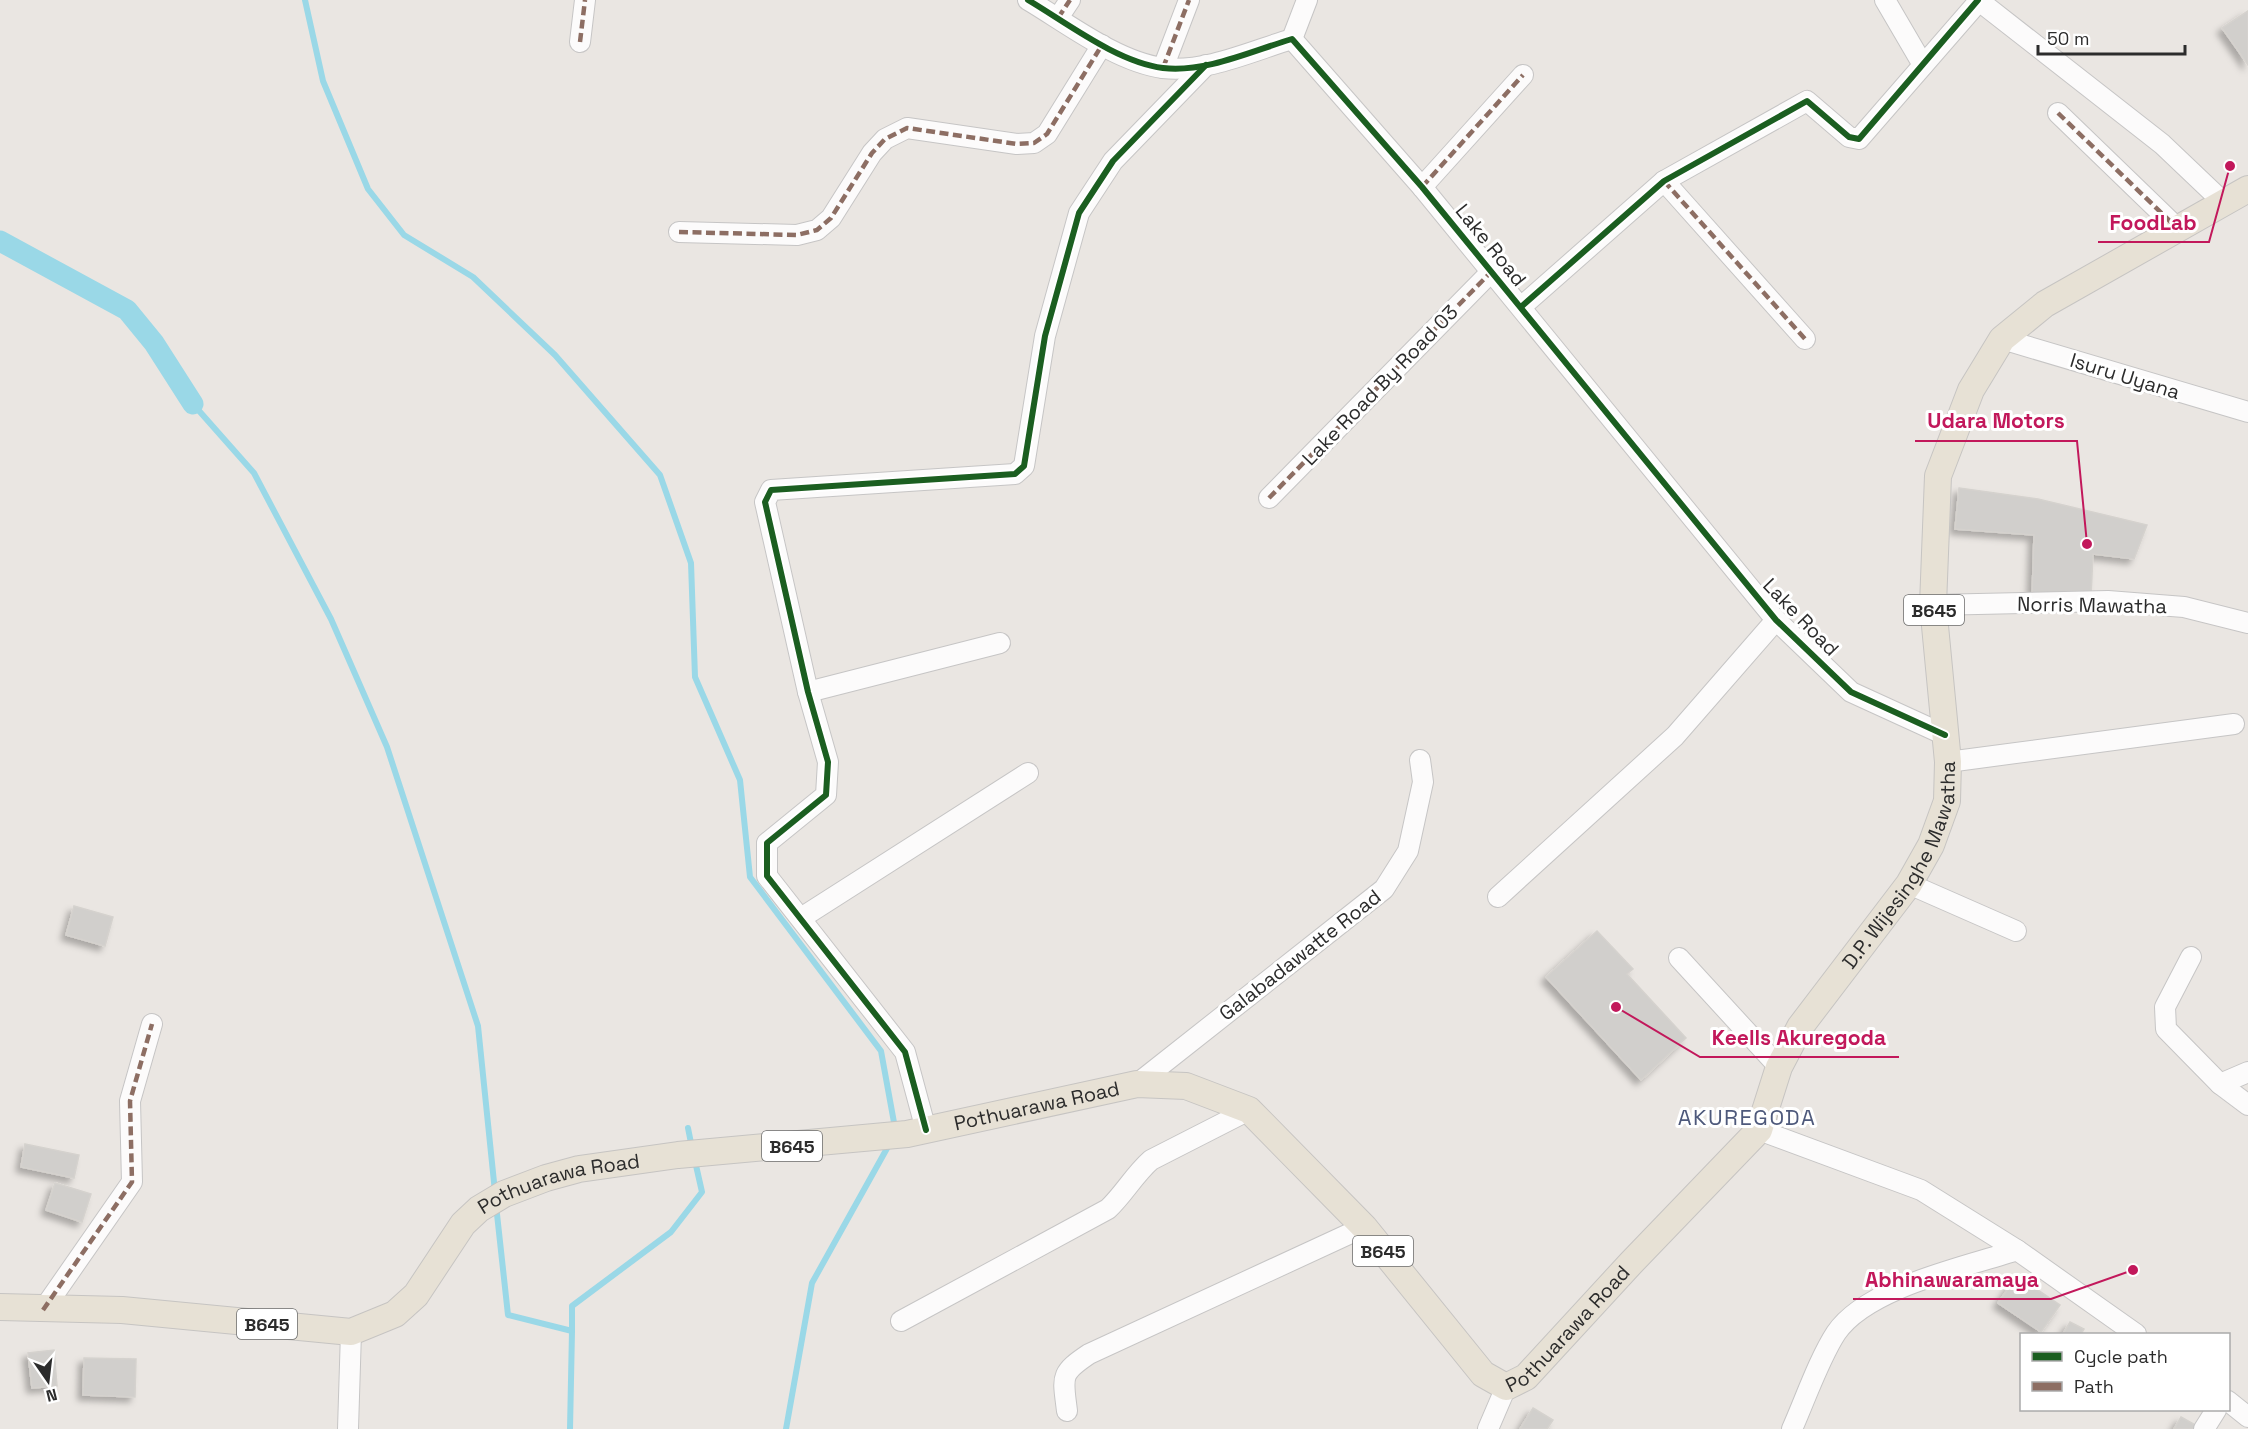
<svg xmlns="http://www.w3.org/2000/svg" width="2248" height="1429" viewBox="0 0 2248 1429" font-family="'Space Grotesk',sans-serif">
<defs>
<filter id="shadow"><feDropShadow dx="-5" dy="5" stdDeviation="3" flood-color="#0004"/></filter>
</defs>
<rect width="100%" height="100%" fill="#eae6e2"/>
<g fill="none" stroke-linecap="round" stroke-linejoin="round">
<g stroke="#9ad8e7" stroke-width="6">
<path d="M305 0 323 81 368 189 404 235 473 277 555 355 660 475 691 563 695 677 740 780 750 877 881 1051 895 1128"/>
<path d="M193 404 254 473 331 619 387 747 478 1026 495 1192"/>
<path d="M688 1128 692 1148"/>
<path d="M496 1205 508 1315 572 1331 570 1429"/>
<path d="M572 1331V1306L671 1232 702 1192 695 1161"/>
<path d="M786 1429 812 1283 890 1143"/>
</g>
<path stroke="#9ad8e7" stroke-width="21" d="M0 241 127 310 154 343 193 404"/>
</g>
<g fill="#d1cfcc" stroke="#d5d2ce" stroke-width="1.5" filter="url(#shadow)">
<path d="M2248 11V65L2222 28Z"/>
<path d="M1959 488 2038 499 2147 525 2134 559 2093 554 2091 597 2032 598 2034 535 1955 529Z"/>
<path d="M74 906 113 917 105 946 66 935Z"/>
<path d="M1597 931 1633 969 1627 974 1686 1038 1641 1080 1546 977Z"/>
<path d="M25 1144 79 1155 74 1178 21 1167Z"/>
<path d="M55 1183 91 1194 82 1222 46 1210Z"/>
<path d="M2017 1276 2060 1305 2041 1332 1998 1303Z"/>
<path d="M2070 1322 2084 1329 2081 1334H2063Z"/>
<path d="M54 1350 57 1386 32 1388 28 1353Z"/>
<path d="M84 1358 136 1359 135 1397 83 1395Z"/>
<path d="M1533 1408 1553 1420 1547 1429H1520Z"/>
<path d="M2181 1417 2199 1427 2198 1429H2174Z"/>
</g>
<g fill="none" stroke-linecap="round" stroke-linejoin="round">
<defs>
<g id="minor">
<path d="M1028 0C1067 23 1117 62 1163 68 1205 73 1252 51 1292 39L1422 187 1776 620 1851 692 1945 735"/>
<path d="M1885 0 1923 65"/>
<path d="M1978 0 2162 144 2223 202"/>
<path d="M1058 18 1070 0"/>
<path d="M1292 39 1307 0"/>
<path d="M580 42 585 0"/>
<path d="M1163 68 1189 0"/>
<path d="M2058 113 2177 228"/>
<path d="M1664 181 1805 339"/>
<path d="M1422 187 1523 75"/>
<path d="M679 232 797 235 817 230 831 218 872 153 885 139 907 128 1017 144 1034 143 1047 134 1102 45"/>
<path d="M1521 307 1664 181 1807 101 1849 137 1859 139 1979 1"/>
<path d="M2002 339 2248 412"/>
<path d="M1269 498 1491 272"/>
<path d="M1933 605 2108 601 2184 607 2248 623"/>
<path d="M808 692 1000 643"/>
<path d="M1948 762 2234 724"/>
<path d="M1909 884 2016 931"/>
<path d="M1498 897 1675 736 1776 620"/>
<path d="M801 918 1028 773"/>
<path d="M2191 957 2165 1007 2166 1029 2220 1084 2248 1072"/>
<path d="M1679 958 1779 1067"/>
<path d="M1137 1084 1384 889 1408 851 1423 782 1420 760"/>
<path d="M2220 1084 2248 1105"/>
<path d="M926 1130 905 1052 767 876V843L826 795 828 762 808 692 765 502 771 490 1015 474 1024 466 1045 336 1079 213 1113 161 1206 65"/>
<path d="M1759 1130 1921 1190 2017 1250 2136 1334"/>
<path d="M43 1310 132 1182 130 1101 152 1024"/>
<path d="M901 1321 1108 1209C1124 1194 1134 1175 1151 1160L1249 1110"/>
<path d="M2228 1401 2248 1417"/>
<path d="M1067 1411C1063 1377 1059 1374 1089 1354L1364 1227"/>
<path d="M348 1429 351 1332"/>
<path d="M1488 1429 1506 1387"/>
<path d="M1792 1429C1805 1400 1819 1359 1836 1333 1867 1287 1966 1267 2017 1250"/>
<path d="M2204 1429 2216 1410"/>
</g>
<g id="major">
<path id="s1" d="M0 1307 122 1310 351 1332 395 1314 416 1295 463 1224 479 1209 504 1194 546 1178 579 1169 678 1155 907 1134 1137 1084 1186 1086 1249 1110 1364 1227 1483 1374 1506 1387 1526 1377 1631 1263 1759 1130 1779 1067 1800 1027 1909 884 1931 845 1947 801 1948 762 1933 605 1938 476 1971 390 2002 339 2045 304 2248 189"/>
</g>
</defs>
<use href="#minor" stroke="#c6c5c5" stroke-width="22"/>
<use href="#major" stroke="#c6c4c2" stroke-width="28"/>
<use href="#minor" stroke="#fcfbfb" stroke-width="20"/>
<use href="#major" stroke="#e7e1d5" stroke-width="26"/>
<g stroke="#8d6e63" stroke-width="4.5" stroke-dasharray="9 4.5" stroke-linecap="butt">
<path d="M1058 18 1070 0"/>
<path d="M580 42 585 0"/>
<path d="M1163 68 1189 0"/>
<path d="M2058 113 2177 228"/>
<path d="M1664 181 1805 339"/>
<path d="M1422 187 1523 75"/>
<path d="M679 232 797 235 817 230 831 218 872 153 885 139 907 128 1017 144 1034 143 1047 134 1102 45"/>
<path d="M1269 498 1491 272"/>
<path d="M43 1310 132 1182 130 1101 152 1024"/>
</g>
<defs>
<g id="cycleway">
<path d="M1028 0C1067 23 1117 62 1163 68 1205 73 1252 51 1292 39L1422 187 1776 620 1851 692 1945 735"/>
<path d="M1521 307 1664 181 1807 101 1849 137 1859 139 1978 0"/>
<path d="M926 1130 905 1052 767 876V843L826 795 828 762 808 692 765 502 771 490 1015 474 1024 466 1045 336 1079 213 1113 161 1206 65"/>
</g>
</defs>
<use href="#cycleway" stroke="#fff" stroke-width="10"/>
<use href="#cycleway" stroke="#1b5e20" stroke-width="6"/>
</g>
<g text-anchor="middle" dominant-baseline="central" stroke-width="6" stroke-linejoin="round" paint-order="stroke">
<g fill="#fff" stroke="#6b6b6b" stroke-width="1.5">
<rect x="1904" y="595" width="60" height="30" rx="4.5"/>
<rect x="762" y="1131" width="60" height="30" rx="4.5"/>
<rect x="1353" y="1236" width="60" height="30" rx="4.5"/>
<rect x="237" y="1309" width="60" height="30" rx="4.5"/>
</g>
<g font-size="18" font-weight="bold" fill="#2c2c2c">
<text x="1934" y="610">B645</text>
<text x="792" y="1146">B645</text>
<text x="1383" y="1251">B645</text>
<text x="267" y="1324">B645</text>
</g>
<g font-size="20" fill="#2c2c2c" stroke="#fff">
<text transform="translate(1491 245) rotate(51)">Lake Road</text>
<text transform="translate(2125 376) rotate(17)">Isuru Uyana</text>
<text transform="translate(1380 385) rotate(-46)">Lake Road By Road 03</text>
<text transform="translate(2092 605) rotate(1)">Norris Mawatha</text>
<text transform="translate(1801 617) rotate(46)">Lake Road</text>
<text stroke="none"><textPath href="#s1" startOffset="2372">D.P. Wijesinghe Mawatha</textPath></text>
<text transform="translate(1300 955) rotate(-38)">Galabadawatte Road</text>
<text stroke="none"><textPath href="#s1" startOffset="1106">Pothuarawa Road</textPath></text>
<text stroke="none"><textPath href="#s1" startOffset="620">Pothuarawa Road</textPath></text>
<text stroke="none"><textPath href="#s1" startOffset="1790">Pothuarawa Road</textPath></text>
</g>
<g font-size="22" letter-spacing="1.5" fill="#4e597b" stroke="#fff">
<text x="1747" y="1117">AKUREGODA</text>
</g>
</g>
<path fill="none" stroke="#c2185b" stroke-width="2" d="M2230 166L2209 242H2098M2087 544L2077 441H1915M1616 1007L1700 1057H1899M2133 1270L2051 1299H1853"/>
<g fill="#c2185b" stroke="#fff" stroke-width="2">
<circle cx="2230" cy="166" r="6"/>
<circle cx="2087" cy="544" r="6"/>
<circle cx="1616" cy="1007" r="6"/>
<circle cx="2133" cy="1270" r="6"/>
</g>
<g font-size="21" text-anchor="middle" font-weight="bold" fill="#c2185b" stroke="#fff" stroke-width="6" stroke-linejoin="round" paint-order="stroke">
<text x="2153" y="230">FoodLab</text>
<text x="1996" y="428">Udara Motors</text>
<text x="1799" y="1045">Keells Akuregoda</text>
<text x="1952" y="1287">Abhinawaramaya</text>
</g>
<rect x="2020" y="1333" width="210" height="78" fill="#ffffff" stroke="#ababab" stroke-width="1.5"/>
<rect x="2032" y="1352" width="30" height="9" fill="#1b5e20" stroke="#ababab" stroke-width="1.5"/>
<text x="2074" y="1363" font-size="18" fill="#2c2c2c">Cycle path</text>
<rect x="2032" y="1382" width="30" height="9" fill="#8d6e63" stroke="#ababab" stroke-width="1.5"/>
<text x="2074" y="1393" font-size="18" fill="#2c2c2c">Path</text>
<g transform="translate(48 1381) rotate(166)" stroke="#ffffff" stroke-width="4.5" paint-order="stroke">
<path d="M0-4.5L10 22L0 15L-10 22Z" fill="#2c2c2c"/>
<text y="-9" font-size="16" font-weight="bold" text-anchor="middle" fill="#2c2c2c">N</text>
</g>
<path d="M2038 45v9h147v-9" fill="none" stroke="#2c2c2c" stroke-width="3"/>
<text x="2047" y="45" font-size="18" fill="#2c2c2c" stroke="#ffffff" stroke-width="4.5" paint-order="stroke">50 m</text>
</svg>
